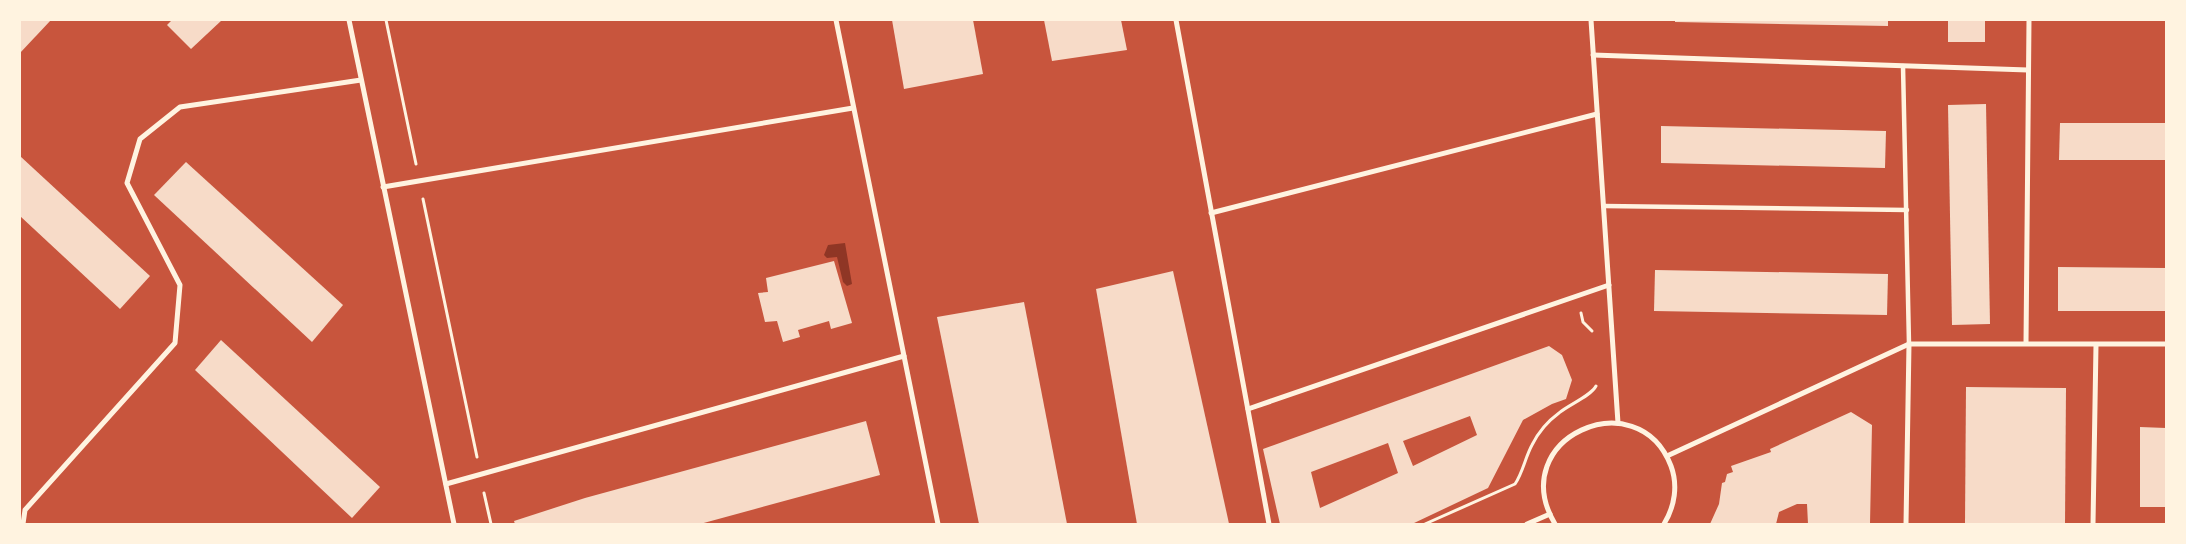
<svg xmlns="http://www.w3.org/2000/svg" width="2186" height="544" viewBox="0 0 2186 544" font-family="Jost,sans-serif">
<rect width="100%" height="100%" fill="#c8553d"/>
<path fill="#8f3625" d="M845 243 852 284 847 286 843 282 837 257 827 258 824 255 828 245Z"/>
<g fill="#f7dbc8" fill-rule="evenodd">
<path d="M20 20H51L20 53Z"/>
<path d="M172 20H222L191 49 167 25Z"/>
<path d="M892 20H973L983 74 904 89Z"/>
<path d="M1044 20H1121L1127 50 1052 61Z"/>
<path d="M1675 20H1888V26L1675 22Z"/>
<rect x="1948" y="20" width="37" height="22"/>
<path d="M1986 104 1990 324 1952 325 1948 105Z"/>
<path d="M2060 123H2166V160H2059Z"/>
<path d="M1661 126 1886 131 1885 168 1661 163Z"/>
<path d="M20 156 150 276 120 309 20 216Z"/>
<path d="M186 162 343 305 312 342 154 195Z"/>
<path d="M834 261 852 323 831 329 829 321 798 330 800 337 783 342 777 321 765 322 758 293 768 292 766 278Z"/>
<path d="M2058 267 2166 268V311H2058Z"/>
<path d="M1655 270 1888 274 1887 315 1654 311Z"/>
<path d="M1173 271 1228 519 1229 524H1137L1096 289Z"/>
<path d="M1024 302 1067 524H979L937 317Z"/>
<path d="M221 340 380 487 352 518 195 370Z"/>
<path d="M1549 346 1562 355 1572 380 1566 399 1552 404 1523 420 1488 488 1412 524H1280L1263 449ZM1470 416 1477 435 1413 466 1403 441ZM1388 443 1398 473 1320 508 1311 472Z"/>
<path d="M1966 387 2066 388 2065 524H1965Z"/>
<path d="M1851 412 1872 425 1870 524H1808L1807 504H1797L1779 512 1776 524H1710L1719 504 1722 483 1725 482 1727 474 1733 472 1731 466 1771 452 1770 449Z"/>
<path d="M866 421 880 475 700 524H515L514 521 585 498Z"/>
<path d="M2140 427 2166 428V507H2140Z"/>
</g>
<g fill="none" stroke-linecap="round" stroke-linejoin="round">
<g stroke="#fff3e0" stroke-width="3">
<path d="M386 20 416 164"/>
<path d="M423 199 477 457"/>
<path d="M1581 313 1583 322 1592 331"/>
<path d="M484 493 491 524"/>
<path d="M1425 524 1515 484C1523 472 1525 458 1532 445 1538 433 1548 421 1559 413 1568 405 1591 396 1596 386"/>
</g>
<g stroke="#fff3e0" stroke-width="4.5">
<path d="M1903 66 1909 344"/>
<path d="M1604 206 1907 210"/>
</g>
<g stroke="#fff3e0" stroke-width="5">
<path d="M349 20 454 524"/>
<path d="M836 20 938 524"/>
<path d="M1176 20 1269 524"/>
<path d="M1591 20 1618 423"/>
<path d="M1593 55 2028 70"/>
<path d="M383 187 853 108"/>
<path d="M1211 213 1597 114"/>
<path d="M2026 343 2029 20"/>
<path d="M1248 409 1609 285"/>
<path d="M1667 456 1909 344H2166"/>
<path d="M446 484 904 356"/>
<path d="M23 524 25 510 175 343 180 285 127 183 140 139 180 107 361 80"/>
<path d="M1527 524 1550 514"/>
<path d="M1555 524C1504 438 1638 379 1671 466 1678 485 1675 506 1664 524"/>
<path d="M1906 524 1909 344"/>
<path d="M2093 524 2096 345"/>
</g>
</g>
<rect width="2186" height="544" fill="none" stroke="#fff3e0" stroke-width="42"/>
</svg>
